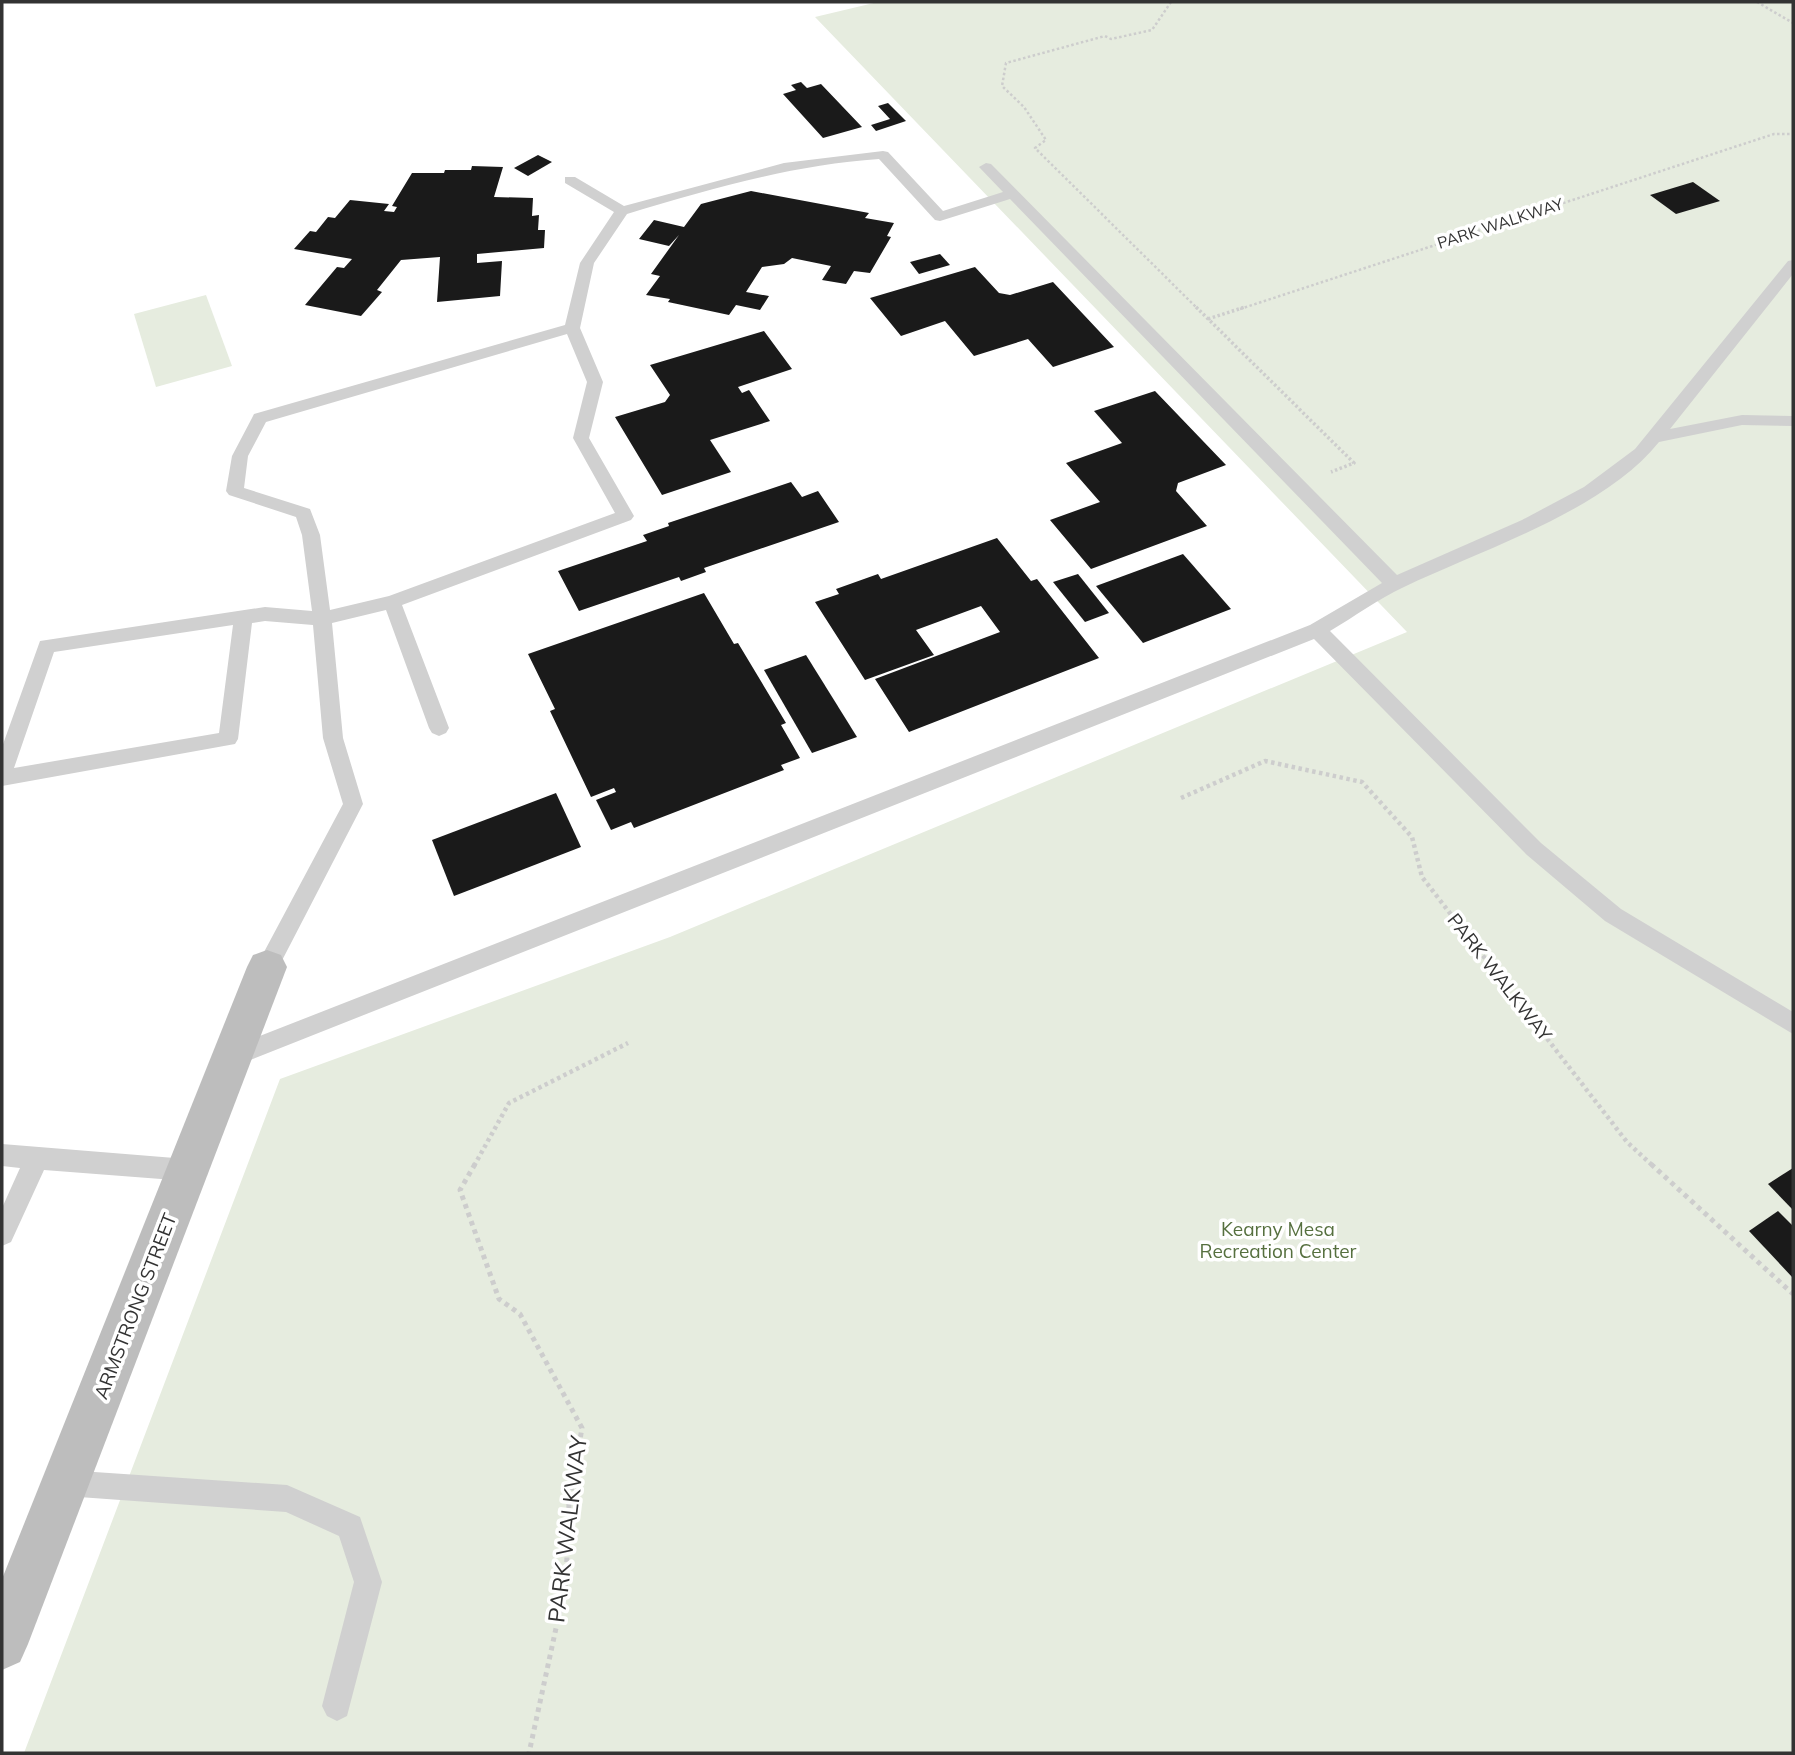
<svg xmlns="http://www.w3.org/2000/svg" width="1795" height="1755" viewBox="0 0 1795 1755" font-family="Mulish,sans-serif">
<rect width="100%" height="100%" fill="#fff"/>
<g fill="#e6ecdf">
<path d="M878 2H1793V1753H24L280 1079 670 937 1407 632 815 17Z"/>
<path d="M206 295 232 366 156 387 134 314Z"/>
</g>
<g fill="#1a1a1a">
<path d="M801 82 807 88 821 84 862 127 823 138 783 94 796 90 791 85Z"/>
<path d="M888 103 906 121 876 131 871 125 890 119 878 106Z"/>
<path d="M538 155 552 162 528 176 514 168Z"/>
<path d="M472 166 503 167 494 197 533 198 532 216 539 215 538 230H545L544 248 477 254V263L502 261 500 296 437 302 440 257 401 260 377 290 382 292 361 316 305 305 337 267 344 268 352 259 294 249 310 231 316 232 328 217 335 218 350 200 389 204 384 211 394 212 397 207 392 206 412 173H444L445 170H471Z"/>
<path d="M1693 182 1720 201 1676 214 1650 195Z"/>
<path d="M751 191 869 213 865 218 894 223 887 236 891 237 870 273 854 271 846 284 822 280 831 266 792 258 784 264 762 267 746 292 769 296 760 310 736 305 729 315 668 302 670 299 646 295 660 276 651 274 679 235 669 246 639 239 654 220 684 227 701 204Z"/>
<path d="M940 254 950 265 919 274 910 262Z"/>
<path d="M975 267 999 293 1010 295 1053 282 1114 347 1053 367 1028 339 974 356 945 321 901 336 870 298Z"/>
<path d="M764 331 792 369 738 387 742 393 749 390 770 421 710 440 731 472 662 495 615 417 665 402 670 395 650 365Z"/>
<path d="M1155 391 1226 465 1178 483 1176 491 1207 526 1091 569 1050 520 1100 502 1066 463 1122 443 1094 411Z"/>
<path d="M791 482 802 497 818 491 839 522 704 568 706 572 681 581 679 577 579 611 558 571 647 541 643 535 669 526 668 523Z"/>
<path d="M997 538 1031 581 1037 579 1099 658 909 732 875 679 1000 632 981 606 916 630 934 655 865 680 815 602 839 594 836 589 878 574 881 579Z"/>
<path d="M1183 554 1231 609 1143 643 1096 586Z"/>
<path d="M1078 574 1109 613 1085 622 1053 582Z"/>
<path d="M704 593 734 644 738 643 786 723 781 725 800 758 781 765 784 770 634 828 631 822 611 830 596 800 616 792 614 788 591 797 550 711 555 709 528 654Z"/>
<path d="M806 655 857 737 812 753 764 670Z"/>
<path d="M556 793 581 847 454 896 432 840Z"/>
<path d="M1793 1168V1210L1768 1184Z"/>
<path d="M1778 1211 1793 1226V1278L1749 1231Z"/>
</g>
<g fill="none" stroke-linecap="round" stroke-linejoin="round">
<g stroke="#cdcdcd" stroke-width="2.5" stroke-dasharray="2.5 2.5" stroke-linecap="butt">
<path d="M1171 2 1152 30 1111 39 1105 36 1006 63 1002 86 1024 107 1046 140 1035 148 1198 309"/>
<path d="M1757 2 1793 23"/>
<path d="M1240 309 1774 134H1793"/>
</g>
<g stroke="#cdcdcd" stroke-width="3.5" stroke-dasharray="2.5 2.5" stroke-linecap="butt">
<path d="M1196 307 1354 463 1331 472"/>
<path d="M1208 319 1245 307"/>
</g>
<g stroke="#cdcdcd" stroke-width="4.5" stroke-dasharray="3.5 3.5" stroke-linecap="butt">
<path d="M1181 798 1265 761 1362 782 1412 837 1422 877 1627 1142 1653 1166"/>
<path d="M474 1166 509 1103 628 1043"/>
</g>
<g stroke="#cdcdcd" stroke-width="5" stroke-dasharray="4.5 4.5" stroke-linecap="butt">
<path d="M475 1164 460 1190 499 1299 520 1314 582 1428 569 1503 566 1582 529 1753"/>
<path d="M1651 1164 1793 1294"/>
</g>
<g fill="#d0d0d0" fill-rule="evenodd">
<path d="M883 151 888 152 943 211 1003 192 979 167 986 163 991 164 1397 575 1522 520 1584 487 1635 449 1788 261 1793 260V274L1670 429 1742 415 1793 416V426L1742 425 1659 442C1604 511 1483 549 1404 587 1378 599 1354 617 1330 631L1541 843 1621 909 1793 1012V1034L1605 921 1527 855 1314 639 240 1064 232 1067 224 1064 221 1057 224 1050 1310 625 1382 583 1010 199 940 221 935 220 879 159C792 165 710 189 627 214L594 263 580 328 603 382 589 438 634 516 631 520 402 605 449 728 446 733 439 736 432 733 429 728 386 610 332 623 343 738 363 804 275 974 267 976 259 974 256 967 343 804 323 738 313 625 265 621 252 623 238 739 235 744 2 786V747L40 641 265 607 312 611 302 535 296 517 229 495 226 491 232 456 252 418 254 414 565 325 580 263 614 212 565 183V177H575L624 206 784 163ZM567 334 587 382 573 438 615 513 389 596 330 610 320 535 310 509 244 488 248 456 266 422ZM233 625 219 733 14 768 54 652Z"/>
<path d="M2 1144 187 1159 195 1162 199 1170 195 1178 187 1181 44 1170 11 1242 2 1246V1208L20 1168 2 1166Z"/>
<path d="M65 1470 287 1485 360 1517 382 1582 347 1716 337 1721 327 1716 322 1706 354 1582 339 1536 286 1512 65 1496 55 1493 52 1483 55 1473Z"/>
</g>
<path fill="#bdbdbd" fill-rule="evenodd" d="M267 950 281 955 287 967 28 1644 20 1662 2 1670V1579L247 967 253 955Z"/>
</g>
<g text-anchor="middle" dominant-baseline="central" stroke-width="7" stroke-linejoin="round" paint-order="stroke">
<g font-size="16" fill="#333" stroke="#fff">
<text transform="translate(1500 223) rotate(-18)">PARK WALKWAY</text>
</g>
<g font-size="19" fill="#333" stroke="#fff">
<text transform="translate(1500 977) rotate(52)">PARK WALKWAY</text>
<text transform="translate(135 1306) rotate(-69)">ARMSTRONG STREET</text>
</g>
<g font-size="19" fill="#56703f" stroke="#fff">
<text x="1278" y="1229">Kearny Mesa<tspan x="1278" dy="22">Recreation Center</tspan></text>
</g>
<g font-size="23" fill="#333" stroke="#fff">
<text transform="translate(567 1529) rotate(-83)">PARK WALKWAY</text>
</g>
</g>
<rect width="1795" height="1755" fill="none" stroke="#333333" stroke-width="7"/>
</svg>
